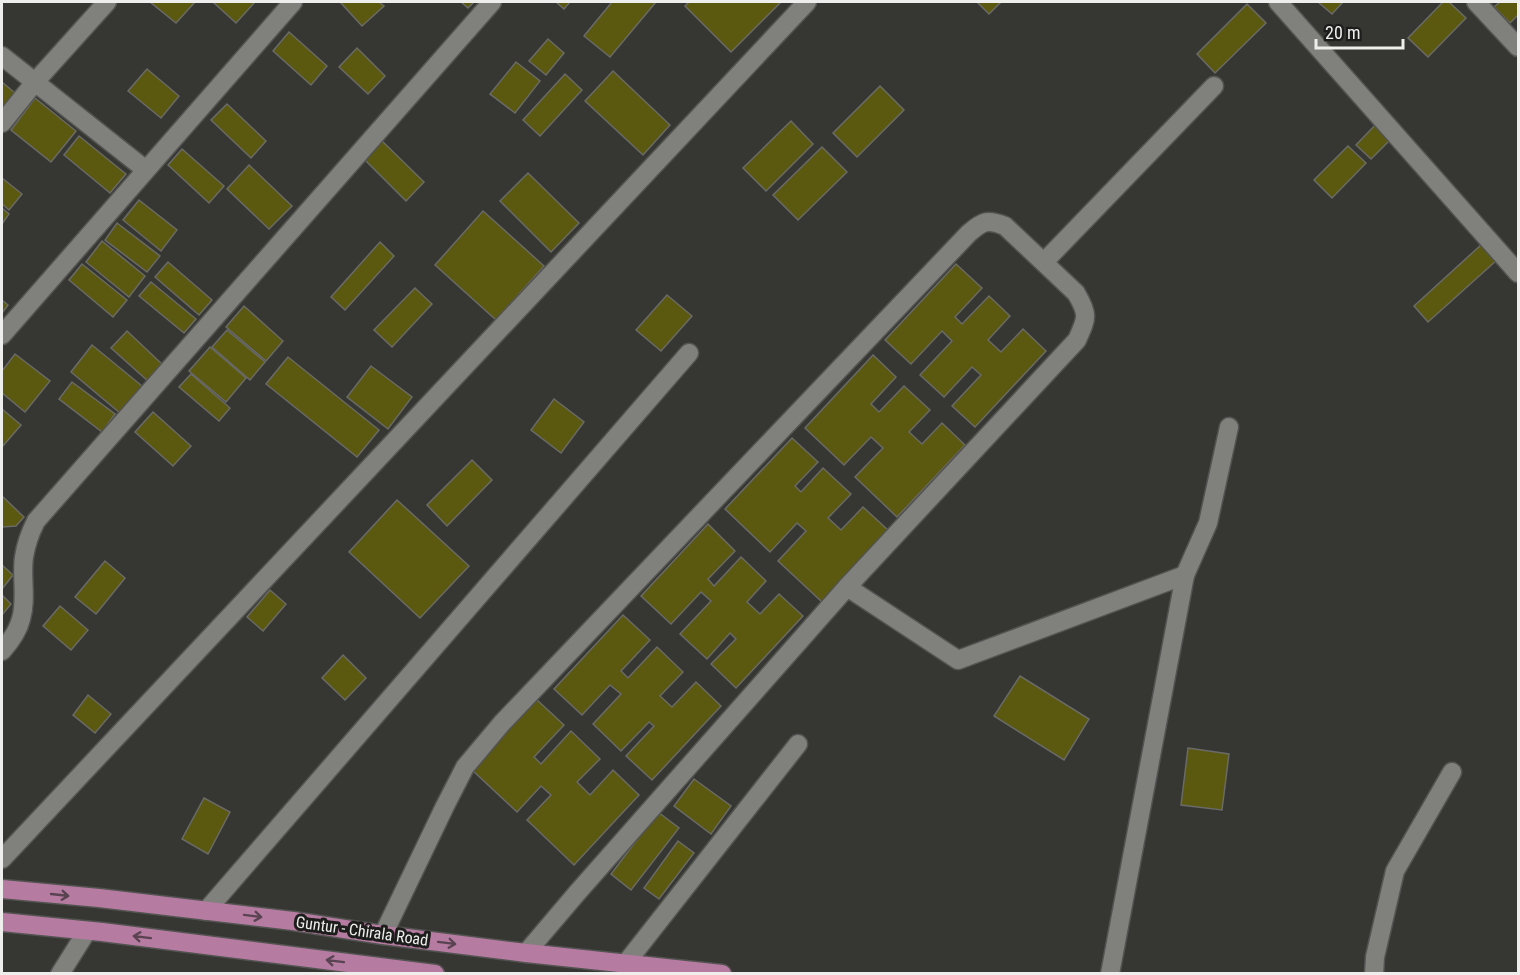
<svg xmlns="http://www.w3.org/2000/svg" width="1520" height="975" viewBox="0 0 1520 975" font-family="'Roboto Condensed',sans-serif">
<rect width="100%" height="100%" fill="#363633"/>
<g fill="#5b580f" stroke="#6a6a66" stroke-width="1.5">
<path d="M150 2H195L176 23Z"/>
<path d="M216 2H255L236 23 214 3Z"/>
<path d="M340 2H379L384 6 362 26Z"/>
<path d="M461 2H474L468 8Z"/>
<path d="M556 2H570L564 9Z"/>
<path d="M612 2H656L610 57 584 36Z"/>
<path d="M689 2H781L731 52 685 6Z"/>
<path d="M977 2H1001L989 14Z"/>
<path d="M1318 2H1343L1332 14Z"/>
<path d="M1443 2H1449L1466 18 1428 57 1408 38Z"/>
<path d="M1500 2H1518V15L1510 23 1494 7Z"/>
<path d="M1247 4 1266 23 1215 73 1197 54Z"/>
<path d="M289 32 327 66 311 85 273 51Z"/>
<path d="M548 39 564 53 546 75 529 61Z"/>
<path d="M357 48 385 76 368 94 339 67Z"/>
<path d="M516 62 540 81 515 113 490 94Z"/>
<path d="M147 69 179 96 161 118 128 91Z"/>
<path d="M613 71 670 125 643 155 585 101Z"/>
<path d="M565 74 582 90 540 136 523 120Z"/>
<path d="M2 82 15 93 4 107 2 105Z"/>
<path d="M880 86 904 110 857 157 833 133Z"/>
<path d="M35 98 76 131 51 162 11 130Z"/>
<path d="M227 104 266 141 251 158 211 120Z"/>
<path d="M791 121 813 144 766 191 743 168Z"/>
<path d="M1379 121 1394 136 1371 159 1356 145Z"/>
<path d="M79 136 126 174 110 193 64 155Z"/>
<path d="M380 139 424 182 406 201 362 157Z"/>
<path d="M1348 146 1366 163 1332 198 1314 180Z"/>
<path d="M822 147 847 172 798 220 773 195Z"/>
<path d="M182 149 224 186 209 203 168 165Z"/>
<path d="M249 165 292 206 269 229 227 189Z"/>
<path d="M528 173 579 223 551 252 500 201Z"/>
<path d="M2 178 22 194 9 210 2 204Z"/>
<path d="M139 200 177 230 161 251 123 220Z"/>
<path d="M2 208 9 214 2 224Z"/>
<path d="M483 211 544 266 496 320 435 265Z"/>
<path d="M117 223 160 256 147 272 105 240Z"/>
<path d="M102 241 145 276 129 297 86 262Z"/>
<path d="M380 242 394 256 345 310 331 297Z"/>
<path d="M1482 244 1497 260 1428 322 1414 306Z"/>
<path d="M168 262 212 300 199 315 155 277Z"/>
<path d="M82 264 127 300 113 317 69 280Z"/>
<path d="M956 264 982 288 955 317 962 324 989 296 1010 316 988 340 1001 352 1023 329 1046 351 975 427 952 406 981 375 972 367 944 397 920 375 952 341 942 331 911 364 885 340Z"/>
<path d="M151 282 196 319 184 333 139 296Z"/>
<path d="M415 288 432 304 392 347 374 330Z"/>
<path d="M667 295 692 316 661 351 636 330Z"/>
<path d="M2 300 8 305 2 313Z"/>
<path d="M244 306 283 341 266 361 226 327Z"/>
<path d="M227 330 265 362 250 380 212 347Z"/>
<path d="M127 331 164 366 149 382 111 348Z"/>
<path d="M92 345 142 386 120 413 71 372Z"/>
<path d="M210 347 246 378 226 402 189 371Z"/>
<path d="M15 354 50 381 25 412 2 393V371Z"/>
<path d="M873 355 896 377 871 404 879 412 904 386 930 410 909 432 922 444 942 423 965 445 897 517 855 477 883 448 871 437 844 465 805 428Z"/>
<path d="M288 357 379 430 357 457 266 384Z"/>
<path d="M371 366 412 397 388 429 347 397Z"/>
<path d="M191 374 230 408 219 421 179 387Z"/>
<path d="M72 382 115 414 102 432 59 399Z"/>
<path d="M554 399 584 422 561 453 531 430Z"/>
<path d="M2 409 21 425 2 447Z"/>
<path d="M153 412 191 446 173 466 135 432Z"/>
<path d="M792 438 818 462 795 486 801 492 823 468 851 494 828 518 841 530 863 507 889 531 822 602 778 561 806 531 797 523 770 552 725 509Z"/>
<path d="M472 460 492 480 447 526 427 505Z"/>
<path d="M2 496 24 517 16 526 2 527Z"/>
<path d="M397 500 469 566 420 618 349 552Z"/>
<path d="M708 524 735 551 708 579 714 586 741 557 766 581 747 602 760 614 779 594 803 616 736 688 711 664 736 639 730 633 707 659 680 634 711 601 701 592 671 624 641 596Z"/>
<path d="M105 561 125 578 96 614 75 597Z"/>
<path d="M2 565 13 575 2 589Z"/>
<path d="M270 590 286 604 263 631 247 617Z"/>
<path d="M2 595 11 604 2 615Z"/>
<path d="M60 606 88 630 71 650 43 626Z"/>
<path d="M623 615 650 640 621 671 628 678 657 647 683 672 660 696 672 707 696 682 721 706 652 780 626 756 654 726 649 722 621 751 593 724 621 694 610 685 582 715 554 689Z"/>
<path d="M343 655 366 678 345 700 322 678Z"/>
<path d="M1020 676 1089 719 1064 760 994 716Z"/>
<path d="M88 695 111 714 95 733 73 715Z"/>
<path d="M536 699 564 725 534 757 541 764 571 731 600 759 577 782 590 795 613 770 639 795 574 865 527 820 551 795 541 786 517 812 471 769Z"/>
<path d="M1188 748 1229 754 1222 810 1181 805Z"/>
<path d="M694 779 731 806 711 834 674 806Z"/>
<path d="M204 798 230 812 208 854 182 839Z"/>
<path d="M658 812 679 828 631 890 611 874Z"/>
<path d="M678 841 694 853 659 899 644 888Z"/>
</g>
<g fill="none" stroke-linecap="round" stroke-linejoin="round">
<defs>
<g id="minor">
<path d="M1278 2 1518 273"/>
<path d="M1476 2 1518 47"/>
<path d="M2 56 146 170"/>
<path d="M2 123 35 82 107 2"/>
<path d="M1044 262 1214 86"/>
<path d="M2 335 293 2"/>
<path d="M847 587 958 660 1185 575"/>
<path d="M2 651C10 642 18 631 21 619 27 599 21 577 24 557 26 544 30 533 36 521L492 2"/>
<path d="M2 859 807 2"/>
<path d="M206 911 689 353"/>
<path d="M383 935 445 806 465 767 502 723 969 233C983 221 987 219 1005 226L1076 293C1089 315 1087 318 1077 340L847 587 577 893 526 953"/>
<path d="M626 963 798 744"/>
<path d="M60 974 87 931"/>
<path d="M1110 974 1185 575 1208 523 1229 427"/>
<path d="M1374 974 1375 957 1395 871 1452 772"/>
</g>
<g id="major">
<path d="M2 889 99 898 293 921 383 935 526 953 722 974"/>
<path d="M2 922 102 932 435 974"/>
</g>
</defs>
<use href="#minor" stroke="#535351" stroke-width="21"/>
<use href="#major" stroke="#535351" stroke-width="21"/>
<use href="#minor" stroke="#80807d" stroke-width="18"/>
<use href="#major" stroke="#b57ba0" stroke-width="18"/>
</g>
<defs><path id="oneway-shaft" d="M-6 0H5M1.5-3L5.5 0L1.5 3" fill="none" stroke-width="1.6" stroke-linecap="round" stroke-linejoin="round" transform="scale(1.5)"/></defs>
<g stroke="#5a4351">
<use href="#oneway-shaft" transform="translate(60 895) rotate(6)"/>
<use href="#oneway-shaft" transform="translate(253 916) rotate(7)"/>
<use href="#oneway-shaft" transform="translate(142 937) rotate(-173)"/>
<use href="#oneway-shaft" transform="translate(447 943) rotate(7)"/>
<use href="#oneway-shaft" transform="translate(335 961) rotate(-173)"/>
</g>
<g text-anchor="middle" dominant-baseline="central" stroke-width="6" stroke-linejoin="round" paint-order="stroke">
<g font-size="16" fill="#eeeeec" stroke="#1d1d1c">
<text transform="translate(362 931) rotate(8)">Guntur - Chirala Road</text>
</g>
</g>
<rect width="1520" height="975" fill="none" stroke="#eeeeec" stroke-width="6"/>
<path d="M1316 39v9h87v-9" fill="none" stroke="#eeeeec" stroke-width="3"/>
<text x="1325" y="39" font-size="18" fill="#eeeeec" stroke="#1d1d1c" stroke-width="4.5" paint-order="stroke">20 m</text>
</svg>
